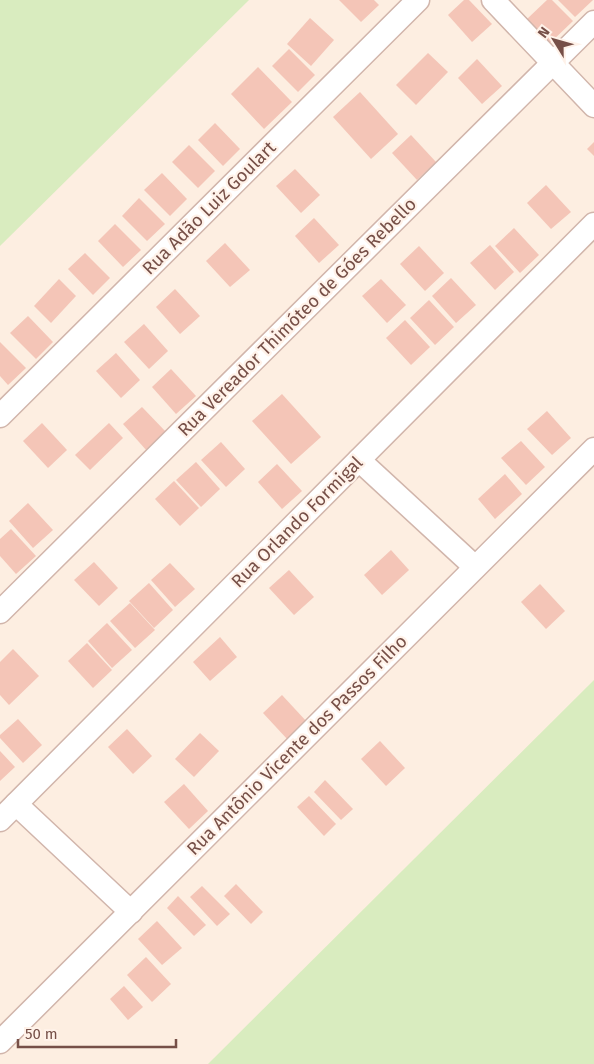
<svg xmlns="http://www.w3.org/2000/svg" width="594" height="1064" viewBox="0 0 594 1064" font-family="'Fira Sans',sans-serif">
<rect width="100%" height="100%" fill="#fdeee1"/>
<g fill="#d9ecbf">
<path d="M0 0H249L0 246Z"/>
<path d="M594 680V1064H208Z"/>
</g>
<g fill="#f4c5b7">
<path d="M339 0H374L379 5 361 22Z"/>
<path d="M464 0H469L492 24 472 42 448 15Z"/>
<path d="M547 0H552L573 21 550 43 527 19Z"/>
<path d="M558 0H593L575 17Z"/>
<path d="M310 18 334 40 311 66 287 44Z"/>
<path d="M289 49 315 75 298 92 272 66Z"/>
<path d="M428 53 448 72 416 105 396 85Z"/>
<path d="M477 59 502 86 482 104 458 78Z"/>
<path d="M258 67 292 102 264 129 231 94Z"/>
<path d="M360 92 398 134 371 159 333 117Z"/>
<path d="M215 123 240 149 223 166 198 140Z"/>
<path d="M411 135 436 162 417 180 392 153Z"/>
<path d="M594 142V156L587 149Z"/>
<path d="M189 145 215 171 198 188 172 162Z"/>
<path d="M295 169 320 195 301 213 276 186Z"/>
<path d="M162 173 187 199 170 216 144 190Z"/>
<path d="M546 185 571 212 551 229 527 203Z"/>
<path d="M139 198 165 224 147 241 122 216Z"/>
<path d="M314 218 339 245 319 263 295 236Z"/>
<path d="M115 224 141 250 123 267 98 241Z"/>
<path d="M514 228 539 255 520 273 495 246Z"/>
<path d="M225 243 250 270 230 287 206 261Z"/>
<path d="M490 245 514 272 495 290 470 263Z"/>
<path d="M419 246 444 273 425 291 400 264Z"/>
<path d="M85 253 110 278 93 295 68 269Z"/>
<path d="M451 278 476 305 456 323 432 296Z"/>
<path d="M59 279 76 296 51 323 34 306Z"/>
<path d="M381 279 406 305 387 323 362 296Z"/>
<path d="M175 289 200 316 180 334 156 307Z"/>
<path d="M429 300 454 327 435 345 410 318Z"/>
<path d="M28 316 53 342 36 359 10 333Z"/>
<path d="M405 320 430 347 411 365 386 338Z"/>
<path d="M144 324 168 351 149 369 124 342Z"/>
<path d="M0 342 26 368 8 385 0 376Z"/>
<path d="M116 353 140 380 121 398 96 371Z"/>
<path d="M171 369 196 396 176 414 152 387Z"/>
<path d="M282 394 321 437 291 464 252 421Z"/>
<path d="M142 407 167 433 147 451 123 424Z"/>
<path d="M547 411 571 438 552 455 527 429Z"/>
<path d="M42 423 67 450 48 468 23 441Z"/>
<path d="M109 423 123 438 90 470 75 455Z"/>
<path d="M521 441 545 467 526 485 501 458Z"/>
<path d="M221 442 245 469 226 487 201 460Z"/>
<path d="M196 462 220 489 201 507 176 480Z"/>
<path d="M277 464 302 491 282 509 258 482Z"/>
<path d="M505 474 522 494 495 519 478 499Z"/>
<path d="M174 481 199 508 180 526 155 499Z"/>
<path d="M28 503 53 530 33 548 9 521Z"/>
<path d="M11 529 36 556 16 574 0 556V539Z"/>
<path d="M391 550 409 570 382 595 364 575Z"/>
<path d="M94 562 118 588 99 606 74 580Z"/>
<path d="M170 563 195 589 175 607 151 580Z"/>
<path d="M289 570 314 597 294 615 269 588Z"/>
<path d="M149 583 173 610 154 628 129 601Z"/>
<path d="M540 584 565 611 546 629 521 602Z"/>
<path d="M130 603 155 630 135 648 110 621Z"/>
<path d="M107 623 132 650 112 668 88 641Z"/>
<path d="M220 637 237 657 210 681 193 662Z"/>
<path d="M87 643 112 670 93 688 68 661Z"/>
<path d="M13 649 39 676 9 705 0 695V662Z"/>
<path d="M282 695 307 722 288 740 263 713Z"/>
<path d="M18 719 42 745 23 763 0 738V735Z"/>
<path d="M127 729 152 756 133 774 108 747Z"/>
<path d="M200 733 219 751 194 777 175 759Z"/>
<path d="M380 741 405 768 386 786 361 759Z"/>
<path d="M0 751 15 767 0 781Z"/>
<path d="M325 780 353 809 341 820 314 792Z"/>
<path d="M184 784 208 811 189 829 164 802Z"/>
<path d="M309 796 336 824 324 836 297 807Z"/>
<path d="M236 884 263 912 251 924 224 896Z"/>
<path d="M202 886 230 914 217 926 190 897Z"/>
<path d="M178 896 206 925 194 936 167 908Z"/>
<path d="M157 921 182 948 162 965 138 939Z"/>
<path d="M146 957 171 984 152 1002 127 975Z"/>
<path d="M124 986 143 1007 128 1020 110 999Z"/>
</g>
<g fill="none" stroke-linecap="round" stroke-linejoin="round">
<defs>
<g id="minor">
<path d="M493 0 594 106"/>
<path d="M0 416 418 0"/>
<path d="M359 460 475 567"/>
<path d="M0 612 594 22"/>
<path d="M16 804 131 912"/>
<path d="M0 820 594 224"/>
<path d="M0 1042 594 449"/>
</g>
</defs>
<use href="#minor" stroke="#d1b5ab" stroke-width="25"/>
<use href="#minor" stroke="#fff" stroke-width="22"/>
</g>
<g text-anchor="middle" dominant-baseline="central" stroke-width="4.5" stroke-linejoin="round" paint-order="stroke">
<g font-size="18" fill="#764f47" stroke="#fff2e9">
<text transform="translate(209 208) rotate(-45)">Rua Adão Luiz Goulart</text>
<text transform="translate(297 317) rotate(-45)">Rua Vereador Thimóteo de Góes Rebello</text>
<text transform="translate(297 522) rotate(-45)">Rua Orlando Formigal</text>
<text transform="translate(297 745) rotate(-45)">Rua Antônio Vicente dos Passos Filho</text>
</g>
</g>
<g transform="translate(554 40) rotate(307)" stroke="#fff2e9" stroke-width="4" paint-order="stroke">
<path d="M0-4L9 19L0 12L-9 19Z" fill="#764f47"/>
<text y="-8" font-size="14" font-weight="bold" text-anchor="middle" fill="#764f47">N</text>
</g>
<path d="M18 1039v8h158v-8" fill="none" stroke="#764f47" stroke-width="2.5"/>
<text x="25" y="1039" font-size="15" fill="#764f47" stroke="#fff2e9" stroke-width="4" paint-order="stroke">50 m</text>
</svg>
